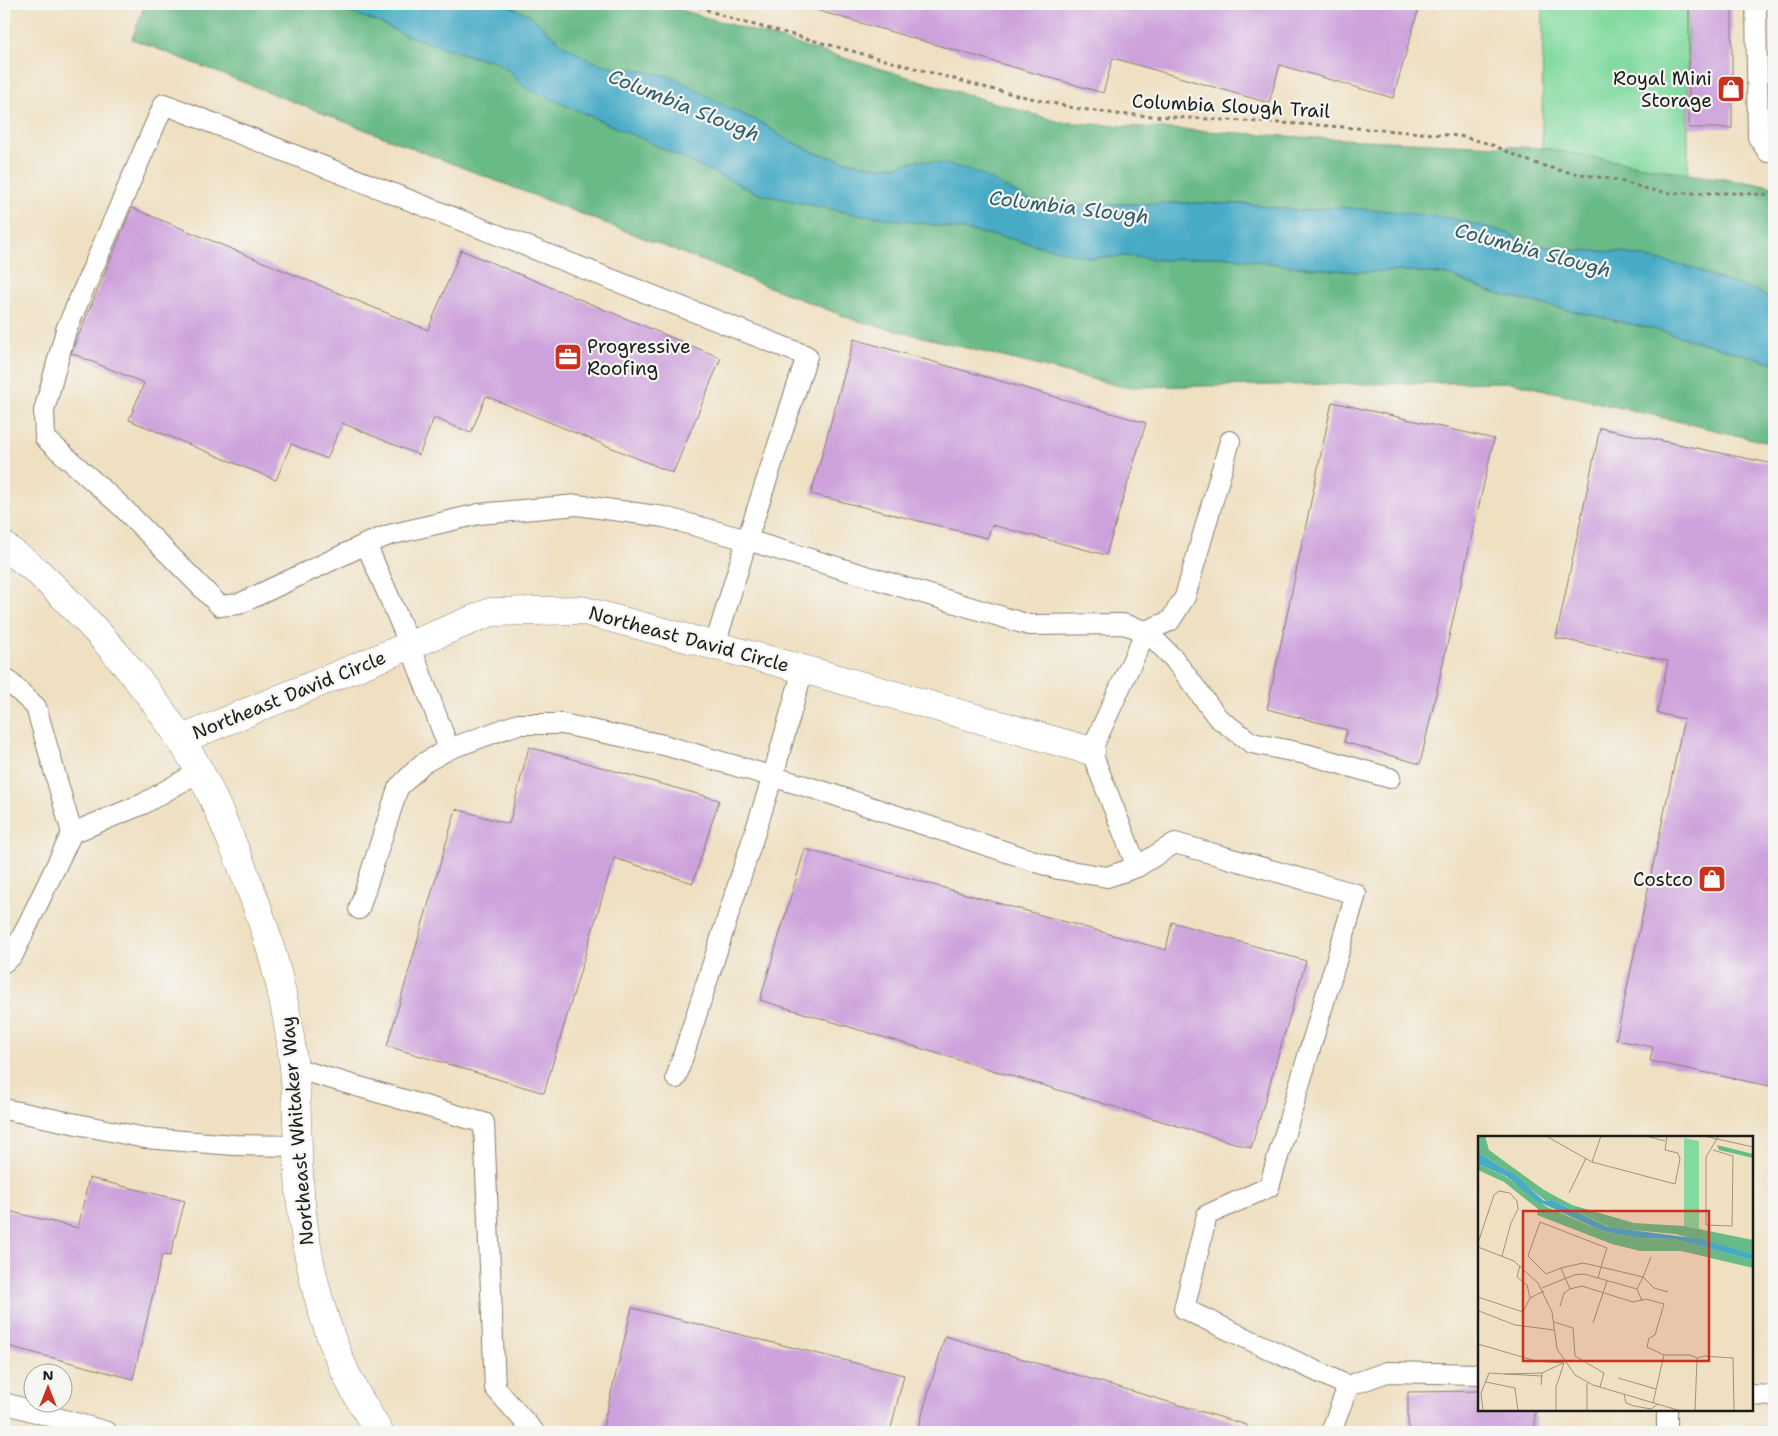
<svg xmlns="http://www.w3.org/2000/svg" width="1778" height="1436" viewBox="0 0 1778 1436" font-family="'Shantell Sans',sans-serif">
<rect width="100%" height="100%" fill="#f6f6f2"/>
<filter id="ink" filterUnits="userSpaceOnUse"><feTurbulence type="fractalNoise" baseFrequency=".02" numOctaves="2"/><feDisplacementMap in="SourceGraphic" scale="10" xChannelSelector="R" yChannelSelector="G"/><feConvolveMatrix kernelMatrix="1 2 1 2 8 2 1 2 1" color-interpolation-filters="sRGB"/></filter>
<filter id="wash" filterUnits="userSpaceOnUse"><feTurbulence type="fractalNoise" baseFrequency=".0096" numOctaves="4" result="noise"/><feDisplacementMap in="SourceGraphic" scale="20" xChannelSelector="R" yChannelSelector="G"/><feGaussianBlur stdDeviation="1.12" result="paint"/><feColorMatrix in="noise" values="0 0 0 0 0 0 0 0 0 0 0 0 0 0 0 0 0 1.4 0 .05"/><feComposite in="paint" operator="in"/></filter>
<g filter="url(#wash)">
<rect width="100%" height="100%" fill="#efe0c2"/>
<path fill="#81da9f" stroke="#4e7b5e" d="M1543 4H1688V174L1542 148Z"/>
<g fill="#68ba86" stroke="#426b51">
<path d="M145 4H326L378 22 402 34 474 57 492 60 510 71 524 87 651 143 759 194 849 213 922 223 999 236 1092 258 1128 256 1164 260 1222 256 1283 265 1355 272 1410 271 1448 275 1497 294 1657 330 1774 363V444L1511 382 1124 387 854 320 132 39Z"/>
<path d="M504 4H661L1060 122 1318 138 1542 148 1688 174 1774 186V301L1705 274 1694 268 1619 252 1569 250 1524 243 1508 233 1338 207 1301 211 1248 204 1181 203 1090 205 1031 201 1007 188 918 160 898 166 878 167 844 161 816 153 784 138 762 123 731 109 589 60 562 44 530 15Z"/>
</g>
<path fill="#46abc6" stroke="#316471" d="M326 4H504L530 15 562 44 589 60 609 66 645 71 673 77 731 109 762 123 784 138 816 153 844 161 878 167 898 166 918 160 952 165 980 174 1031 201 1090 205 1181 203 1248 204 1301 211 1338 207 1389 211 1454 219 1508 233 1524 243 1569 250 1619 252 1694 268 1705 274 1759 292 1774 301V363L1657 330 1497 294 1448 275 1410 271 1355 272 1283 265 1222 256 1164 260 1128 256 1092 258 999 236 922 223 849 213 759 194 651 143 524 87 510 71 492 60 474 57 402 34 378 22Z"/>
<g id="blocks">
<g fill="#cda1dc">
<path d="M795 4H1420L1393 98 1280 65 1269 103 1113 58 1103 93Z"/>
<rect x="1689" y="4" width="43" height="124"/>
<path d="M132 208 428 330 461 250 721 358 673 473 486 396 471 433 434 418 419 455 342 423 327 459 291 444 276 480 129 420 144 383 71 353Z"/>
<path d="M854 339 1146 423 1106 555 992 525 987 538 811 494Z"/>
<path d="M1332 402 1494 439 1420 764 1344 742 1347 730 1267 709Z"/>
<path d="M1600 428 1774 464V1087L1650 1061 1653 1047 1616 1040 1684 719 1657 713 1668 661 1556 638Z"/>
<path d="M529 747 719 800 693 883 614 858 544 1093 387 1046 456 809 509 824Z"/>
<path d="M805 849 1166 950 1172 922 1306 961 1251 1148 760 1000Z"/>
<path d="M89 1178 185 1201 170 1256 162 1255 133 1379 4 1345V1210L78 1228Z"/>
<path d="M632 1308 904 1375 890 1432H611L602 1430Z"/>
<path d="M945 1336 1247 1425 1245 1432H917Z"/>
<path d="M1479 1391V1410H1535V1432H1408V1392Z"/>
<rect x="1736" y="1429" width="38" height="3"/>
</g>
</g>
</g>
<g filter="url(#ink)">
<use href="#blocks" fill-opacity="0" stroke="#867e6f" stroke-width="1"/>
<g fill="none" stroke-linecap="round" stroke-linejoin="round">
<defs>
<g id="service">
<path d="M1756 4 1758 137 1768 152H1774"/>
<path d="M1230 441 1185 597 1170 621 1146 631 1174 659 1218 718 1252 743 1306 754 1390 778"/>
<path d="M366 544 239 604 220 606 121 506 45 438 44 411 66 330 164 104 807 356 747 540 1029 625 1123 624 1146 631 1091 751 1137 867"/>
<path d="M4 677 36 707 72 833"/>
<path d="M449 749 518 724H562L664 745 822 791 1058 869 1107 877 1137 867 1175 843 1356 894 1269 1187 1207 1215 1184 1309 1348 1386"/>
<path d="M359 909 398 788 422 764 449 749 410 645 366 544 389 535 479 514 577 505 664 517 747 540 715 645"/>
<path d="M4 962 13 955 72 833 143 804 200 771"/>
<path d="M294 1068 484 1123 495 1388 534 1432"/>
<path d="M676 1078 773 776 803 669"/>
<path d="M4 1109 145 1138 234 1145 298 1146"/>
<path d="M1752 1395 1774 1396"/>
<path d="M4 1403 107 1432"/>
<path d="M1667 1410V1432"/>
<path d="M1331 1432 1348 1386 1387 1372 1479 1374"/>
</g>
<path id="minor" d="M180 740 491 612 581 610 803 669 1091 751"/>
<path id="tertiary" d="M4 546C15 555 28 563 39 573 99 629 160 700 199 770 213 796 225 825 236 852 266 924 286 991 294 1068 299 1116 296 1165 302 1213 309 1270 324 1328 349 1380 358 1398 369 1415 379 1432"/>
</defs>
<use href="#service" stroke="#867e6f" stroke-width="22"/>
<use href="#minor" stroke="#867e6f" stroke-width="29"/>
<use href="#tertiary" stroke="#867e6f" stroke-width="29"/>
<path stroke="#867e6f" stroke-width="3" stroke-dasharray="4 4" stroke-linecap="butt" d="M691 4 738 21 775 30 991 89 1074 108 1117 114 1317 125 1460 136 1490 144 1531 162 1562 171 1617 180 1651 190 1672 193H1737L1774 195"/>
<use href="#service" stroke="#fff" stroke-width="20"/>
<use href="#minor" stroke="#fff" stroke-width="28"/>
<use href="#tertiary" stroke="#fff" stroke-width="28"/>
</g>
</g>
<defs>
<symbol id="shop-square" viewBox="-11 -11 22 22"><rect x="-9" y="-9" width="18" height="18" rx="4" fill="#c8321e" stroke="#f6f6f2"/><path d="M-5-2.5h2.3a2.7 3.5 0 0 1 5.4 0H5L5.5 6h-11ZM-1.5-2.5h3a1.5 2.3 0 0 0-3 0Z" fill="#fff"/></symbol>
<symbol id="office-square" viewBox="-11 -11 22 22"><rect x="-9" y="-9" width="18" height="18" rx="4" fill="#c8321e" stroke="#f6f6f2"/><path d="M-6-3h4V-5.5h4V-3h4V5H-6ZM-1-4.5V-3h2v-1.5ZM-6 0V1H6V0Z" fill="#fff"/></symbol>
</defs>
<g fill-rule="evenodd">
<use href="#shop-square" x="1715" y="73" width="32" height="32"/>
<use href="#office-square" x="552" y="341" width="32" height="32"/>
<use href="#shop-square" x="1696" y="863" width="32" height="32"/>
</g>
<g text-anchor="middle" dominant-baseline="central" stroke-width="4.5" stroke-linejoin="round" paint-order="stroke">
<g font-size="19" fill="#1c1c1c" stroke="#f6f6f2" text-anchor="end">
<text x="1712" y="78">Royal Mini<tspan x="1712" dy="22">Storage</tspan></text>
<text x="587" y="346" text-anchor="start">Progressive<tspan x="587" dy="22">Roofing</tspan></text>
<text x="1693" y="879">Costco</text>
</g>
<g font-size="19" fill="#1c1c1c" stroke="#f6f6f2">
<text transform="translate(1231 106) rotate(3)">Columbia Slough Trail</text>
<text transform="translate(689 639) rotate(15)">Northeast David Circle</text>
<text transform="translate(289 695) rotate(-22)">Northeast David Circle</text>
<text transform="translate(297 1131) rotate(-95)">Northeast Whitaker Way</text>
</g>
<g font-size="20" font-style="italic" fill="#2f5c68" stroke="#f6f6f2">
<text transform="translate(684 105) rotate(22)">Columbia Slough</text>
<text transform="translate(1069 207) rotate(7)">Columbia Slough</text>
<text transform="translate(1533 250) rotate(15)">Columbia Slough</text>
</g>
</g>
<g transform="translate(1478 1136)">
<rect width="275" height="275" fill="#efe0c2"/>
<path d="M206 2 221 5V93L206 90Z" fill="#81da9f"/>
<path d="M0 0H7L11 14 66 54 94 69 156 87 206 90 275 104V118L197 98 133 92 74 64 68 65 29 34 0 17ZM239 9 275 18V22L241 14ZM0 28 27 40 69 71 124 95 159 102 196 103 275 124V132L203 115H162L134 108 59 79 60 73 26 46 0 34Z" fill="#68ba86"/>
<path d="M0 17 37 39 66 65 74 64 130 91 222 103 275 118V124L196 103 159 102 124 95 59 65 28 40 0 28Z" fill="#46abc6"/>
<path fill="none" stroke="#9b9280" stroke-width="1" d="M68 0 114 26 123 0M168 0 187 5M226 0 275 11M235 14 255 20 254 90 228 89V21L240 1M114 26 197 48 202 23 200 17 187 14 189 0M91 57 108 22M0 107 16 59 21 55 32 57 39 65 40 73 33 87 24 120M0 111 36 125 60 147 74 176 79 213 97 239 115 249 203 275M173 121 165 141 176 152 190 156M42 129 39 141 49 149 52 162M83 132 68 138 50 120 62 86 129 112 123 131 165 141 159 153 164 165M64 152 96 139 106 138 159 153M92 153 104 150 155 166 168 163 186 168 177 199 171 202 169 211 186 219M0 161 45 176 52 162 66 155M82 170 86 157 92 153 83 132 105 127 123 131 120 142M0 182 1 175 37 189 76 194M76 186 95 192 97 220 126 237 122 251M115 187 129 145M0 208 58 225 86 227M64 240 27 238 64 237M140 242 178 253M8 246 37 252 40 275M109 247V275M63 249 64 237 85 227M146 258 148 267 156 270 173 273 180 268M175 267 186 219H212L219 222M5 275 3 257 11 237 27 238M78 275V251L86 227M217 275 219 222 226 220 255 222 256 275"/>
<path fill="#c8321e" fill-opacity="0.15" stroke="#c8321e" stroke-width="2.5" d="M45 75H231V225H45Z"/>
<rect width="275" height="275" fill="none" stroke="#1c1c1c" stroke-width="2.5"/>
</g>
<rect width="1778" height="1436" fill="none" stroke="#f6f6f2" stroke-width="20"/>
<g transform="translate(48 1388)"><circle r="24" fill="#f6f6f2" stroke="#9f9f9c"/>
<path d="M0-4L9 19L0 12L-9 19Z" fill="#c8321e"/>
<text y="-8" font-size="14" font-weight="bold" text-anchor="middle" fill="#1c1c1c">N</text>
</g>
</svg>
